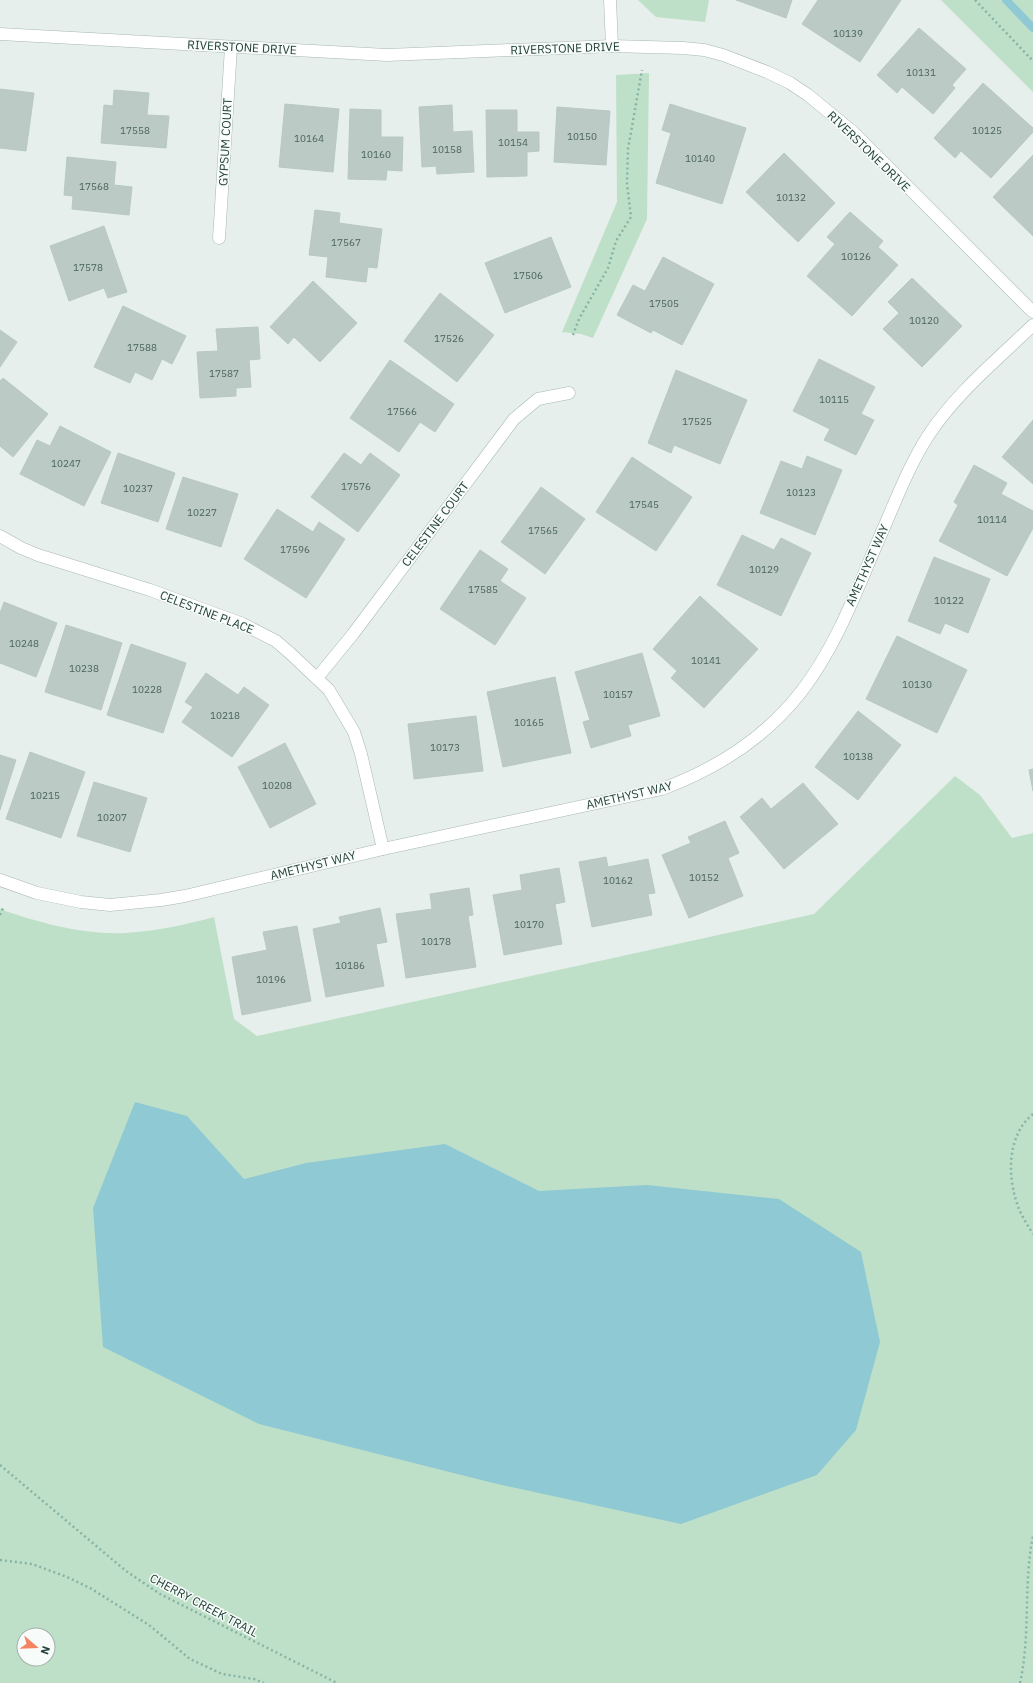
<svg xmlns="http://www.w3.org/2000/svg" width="1033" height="1683" viewBox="0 0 1033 1683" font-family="'IBM Plex Sans',sans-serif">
<rect width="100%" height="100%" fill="#e6efeb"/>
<g fill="#bfe0c8" fill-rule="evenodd">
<path d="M638 0H709L705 22 656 17Z"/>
<path d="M941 0H1033V92Z"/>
<path d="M649 73 647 219 593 338 581 334 562 332 617 202 616 75Z"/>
<path d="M955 776 980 795 1012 838 1033 833V1683H0V909C39 923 84 935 126 933 156 931 185 925 214 917L234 1019 257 1036 814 914ZM24 1635H48V1659H24Z"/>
</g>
<path fill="#8ec9d4" d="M135 1102 187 1116 244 1179 306 1163 445 1144 539 1191 647 1185 779 1199 861 1252 880 1342 856 1430 817 1475 681 1524 493 1483 259 1424 103 1347 93 1208Z"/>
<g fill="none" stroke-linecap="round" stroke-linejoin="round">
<path stroke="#8ec9d4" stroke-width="8" d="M1006 0 1033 28"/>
</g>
<g fill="#bbcac4" stroke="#b8c9c2">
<path d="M736 0H792L786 18Z"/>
<path d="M818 0H901L860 62 802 24Z"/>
<path d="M919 28 966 69 952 85 955 88 933 114 902 87 897 93 877 75Z"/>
<path d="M983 83 1033 128V132L991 178 961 151 955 158 934 138Z"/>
<path d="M0 89 34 93 26 151 0 148Z"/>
<path d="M114 90 149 93 147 115 169 116 166 148 101 143 104 105 113 106Z"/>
<path d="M285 104 339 109 333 172 279 167Z"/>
<path d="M670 104 746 128 722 204 656 183 671 133 662 130Z"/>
<path d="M452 105 453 132 472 131 474 172 437 174 436 166 422 167 419 107Z"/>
<path d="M557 107 610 111 606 165 554 162Z"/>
<path d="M350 109 381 110V137H403L402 171 387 170 386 180 348 179Z"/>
<path d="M486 110H517V132H539V151L527 152V176L487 177Z"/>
<path d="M784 153 835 203 798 242 746 192Z"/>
<path d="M1033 155V236L993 197Z"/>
<path d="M67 157 116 162 114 185 132 187 129 215 72 209 73 196 64 195Z"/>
<path d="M315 210 340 213 339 223 382 229 377 268 368 267 366 282 326 277 328 257 309 255Z"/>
<path d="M850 212 883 241 878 247 898 265 852 316 807 276 835 244 827 237Z"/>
<path d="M104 226 127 292 108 298 104 288 69 301 50 246Z"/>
<path d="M551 237 571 287 505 313 485 263Z"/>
<path d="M663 257 714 284 682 345 653 330 651 333 617 315 633 285 645 291Z"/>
<path d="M912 278 962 326 922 367 883 329 899 313 888 302Z"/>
<path d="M313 281 357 323 320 362 294 337 288 344 270 327Z"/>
<path d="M440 293 494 335 457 382 404 341Z"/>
<path d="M123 306 186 336 172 364 162 359 152 380 135 372 130 383 94 367Z"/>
<path d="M258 327 260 359 249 360 251 387 236 388V396L200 398 197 352 218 351 216 329Z"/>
<path d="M0 330 17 342 0 367Z"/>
<path d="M819 359 875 387 861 414 874 420 856 455 824 440 830 429 793 411Z"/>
<path d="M390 360 454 404 435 432 420 422 399 452 350 418Z"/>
<path d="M676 370 747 400 720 464 674 445 671 453 648 443Z"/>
<path d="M3 378 48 414 13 457 0 446V381Z"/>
<path d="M1033 420V484L1002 457Z"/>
<path d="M60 426 111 452 84 506 20 474 37 440 50 446Z"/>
<path d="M118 453 175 473 158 522 101 503Z"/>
<path d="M344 453 361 465 370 453 400 475 358 532 311 497Z"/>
<path d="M807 456 842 470 815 535 760 513 781 461 802 469Z"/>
<path d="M632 457 692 497 656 551 596 512Z"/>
<path d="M974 465 1007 483 1001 494 1033 511V528L1007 576 939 541 958 505 954 502Z"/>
<path d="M183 477 238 494 221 547 166 529Z"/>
<path d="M541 487 585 519 545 574 501 542Z"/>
<path d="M277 509 313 532 319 522 345 539 306 598 244 559Z"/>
<path d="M742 535 774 550 781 538 811 553 781 616 717 585Z"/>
<path d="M480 550 508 569 500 581 526 598 495 645 440 609Z"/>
<path d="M934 557 990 579 968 633 945 623 940 634 908 621Z"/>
<path d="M700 596 758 649 704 708 671 678 677 671 653 649Z"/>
<path d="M4 602 57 623 36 677 0 663V613Z"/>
<path d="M66 625 122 643 101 710 45 692Z"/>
<path d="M897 636 967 670 937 733 866 699Z"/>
<path d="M131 644 186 663 163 733 107 715Z"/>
<path d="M642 653 660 716 628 725 631 736 591 748 583 722 590 720 575 672Z"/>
<path d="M206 673 238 695 244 687 269 705 232 757 182 722 193 707 185 702Z"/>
<path d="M555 677 571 753 503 767 487 692Z"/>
<path d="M858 711 901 745 858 800 815 767Z"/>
<path d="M476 716 483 771 414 779 408 724Z"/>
<path d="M285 743 316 804 270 828 238 767Z"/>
<path d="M30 752 85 772 61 838 6 819Z"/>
<path d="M0 755 16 760 0 810Z"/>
<path d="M1033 769V791L1029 770Z"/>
<path d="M94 782 147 798 130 852 77 836Z"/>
<path d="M803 783 838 824 784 869 740 817 762 798 771 809Z"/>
<path d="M725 821 739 853 728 858 743 896 689 918 662 855 691 843 688 837Z"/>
<path d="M606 857 608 867 648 859 655 893 648 894 652 915 592 927 579 862Z"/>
<path d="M559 868 565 902 555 904 562 944 504 955 493 895 522 890 520 875Z"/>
<path d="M469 888 473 915 468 916 476 967 406 978 396 914 432 909 430 894Z"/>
<path d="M380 908 387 942 376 944 384 986 326 997 313 929 341 923 339 917Z"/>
<path d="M297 926 311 1001 242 1015 232 957 267 950 263 932Z"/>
</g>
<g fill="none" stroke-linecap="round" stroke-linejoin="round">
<defs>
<g id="street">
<path d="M610 0 612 46"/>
<path d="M0 34 387 55 612 46 683 48 704 50 723 55 767 72 790 83 808 95 853 132 1033 312"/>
<path d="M219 238 231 47"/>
<path d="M0 536 21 548 38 555 150 590 243 624 276 641 291 654 329 690 354 732 361 754 383 849"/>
<path d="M317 678 353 634 514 419 538 399 569 393"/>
<path d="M0 880 37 893 81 902 110 905 161 900 185 896 383 849 662 789C716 769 765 738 801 692 839 643 860 581 885 525 898 495 910 464 928 436 956 393 997 360 1033 325"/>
</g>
</defs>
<use href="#street" stroke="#a8b8b2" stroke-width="13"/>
<g stroke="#86b3a5" stroke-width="2.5" stroke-dasharray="2 3" stroke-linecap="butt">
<path d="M975 0 1033 61"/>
<path d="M573 335 579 319 608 268 616 241 631 217 627 184 628 149 642 70"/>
<path d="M0 915 4 906"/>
<path d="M1033 1114C1006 1136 1007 1179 1019 1209 1023 1218 1028 1226 1033 1234"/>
<path d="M0 1465 126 1571 160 1594 337 1683"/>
<path d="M0 1560 32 1564 67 1577 90 1588 149 1625 190 1659 222 1674 254 1679 264 1683"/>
<path d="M1020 1683C1031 1634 1023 1584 1033 1536"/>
</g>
<use href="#street" stroke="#fff" stroke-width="12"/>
</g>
<g text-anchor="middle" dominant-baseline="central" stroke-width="3" stroke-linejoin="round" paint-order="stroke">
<g font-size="10" fill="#4a645c">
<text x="848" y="33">10139</text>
<text x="921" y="72">10131</text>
<text x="135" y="130">17558</text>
<text x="987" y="130">10125</text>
<text x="582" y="136">10150</text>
<text x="309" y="138">10164</text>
<text x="513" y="142">10154</text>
<text x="447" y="149">10158</text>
<text x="376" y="154">10160</text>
<text x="700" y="158">10140</text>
<text x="94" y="186">17568</text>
<text x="791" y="197">10132</text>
<text x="346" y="242">17567</text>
<text x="856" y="256">10126</text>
<text x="88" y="267">17578</text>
<text x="528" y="275">17506</text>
<text x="664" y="303">17505</text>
<text x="924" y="320">10120</text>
<text x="449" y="338">17526</text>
<text x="142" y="347">17588</text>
<text x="224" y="373">17587</text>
<text x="834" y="399">10115</text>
<text x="402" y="411">17566</text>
<text x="697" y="421">17525</text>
<text x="66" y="463">10247</text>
<text x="356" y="486">17576</text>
<text x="138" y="488">10237</text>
<text x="801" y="492">10123</text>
<text x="644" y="504">17545</text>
<text x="202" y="512">10227</text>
<text x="992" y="519">10114</text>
<text x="543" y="530">17565</text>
<text x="295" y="549">17596</text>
<text x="764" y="569">10129</text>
<text x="483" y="589">17585</text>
<text x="949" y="600">10122</text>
<text x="24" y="643">10248</text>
<text x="706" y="660">10141</text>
<text x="84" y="668">10238</text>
<text x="917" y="684">10130</text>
<text x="147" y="689">10228</text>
<text x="618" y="694">10157</text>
<text x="225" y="715">10218</text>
<text x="529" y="722">10165</text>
<text x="445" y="747">10173</text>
<text x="858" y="756">10138</text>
<text x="277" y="785">10208</text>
<text x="45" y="795">10215</text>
<text x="112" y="817">10207</text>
<text x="704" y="877">10152</text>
<text x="618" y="880">10162</text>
<text x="529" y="924">10170</text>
<text x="436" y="941">10178</text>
<text x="350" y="965">10186</text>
<text x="271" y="979">10196</text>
</g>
<g font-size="12" fill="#24423a" stroke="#f7fbf9">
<text transform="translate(242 47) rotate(3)">RIVERSTONE DRIVE</text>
<text transform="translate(565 48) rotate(-2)">RIVERSTONE DRIVE</text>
<text transform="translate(225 142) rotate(-87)">GYPSUM COURT</text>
<text transform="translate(869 151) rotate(44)">RIVERSTONE DRIVE</text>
<text transform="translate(435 524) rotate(-53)">CELESTINE COURT</text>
<text transform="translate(867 565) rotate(-66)">AMETHYST WAY</text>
<text transform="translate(207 612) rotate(21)">CELESTINE PLACE</text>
<text transform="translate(629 795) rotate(-13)">AMETHYST WAY</text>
<text transform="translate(313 865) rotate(-14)">AMETHYST WAY</text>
<text transform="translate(204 1605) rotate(28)">CHERRY CREEK TRAIL</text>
</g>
</g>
<g transform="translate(36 1647) rotate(109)"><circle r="19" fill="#f7fbf9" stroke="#a3b1ad"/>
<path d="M0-3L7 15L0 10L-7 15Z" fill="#f4845f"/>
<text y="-6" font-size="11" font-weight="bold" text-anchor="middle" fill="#24423a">N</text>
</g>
</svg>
